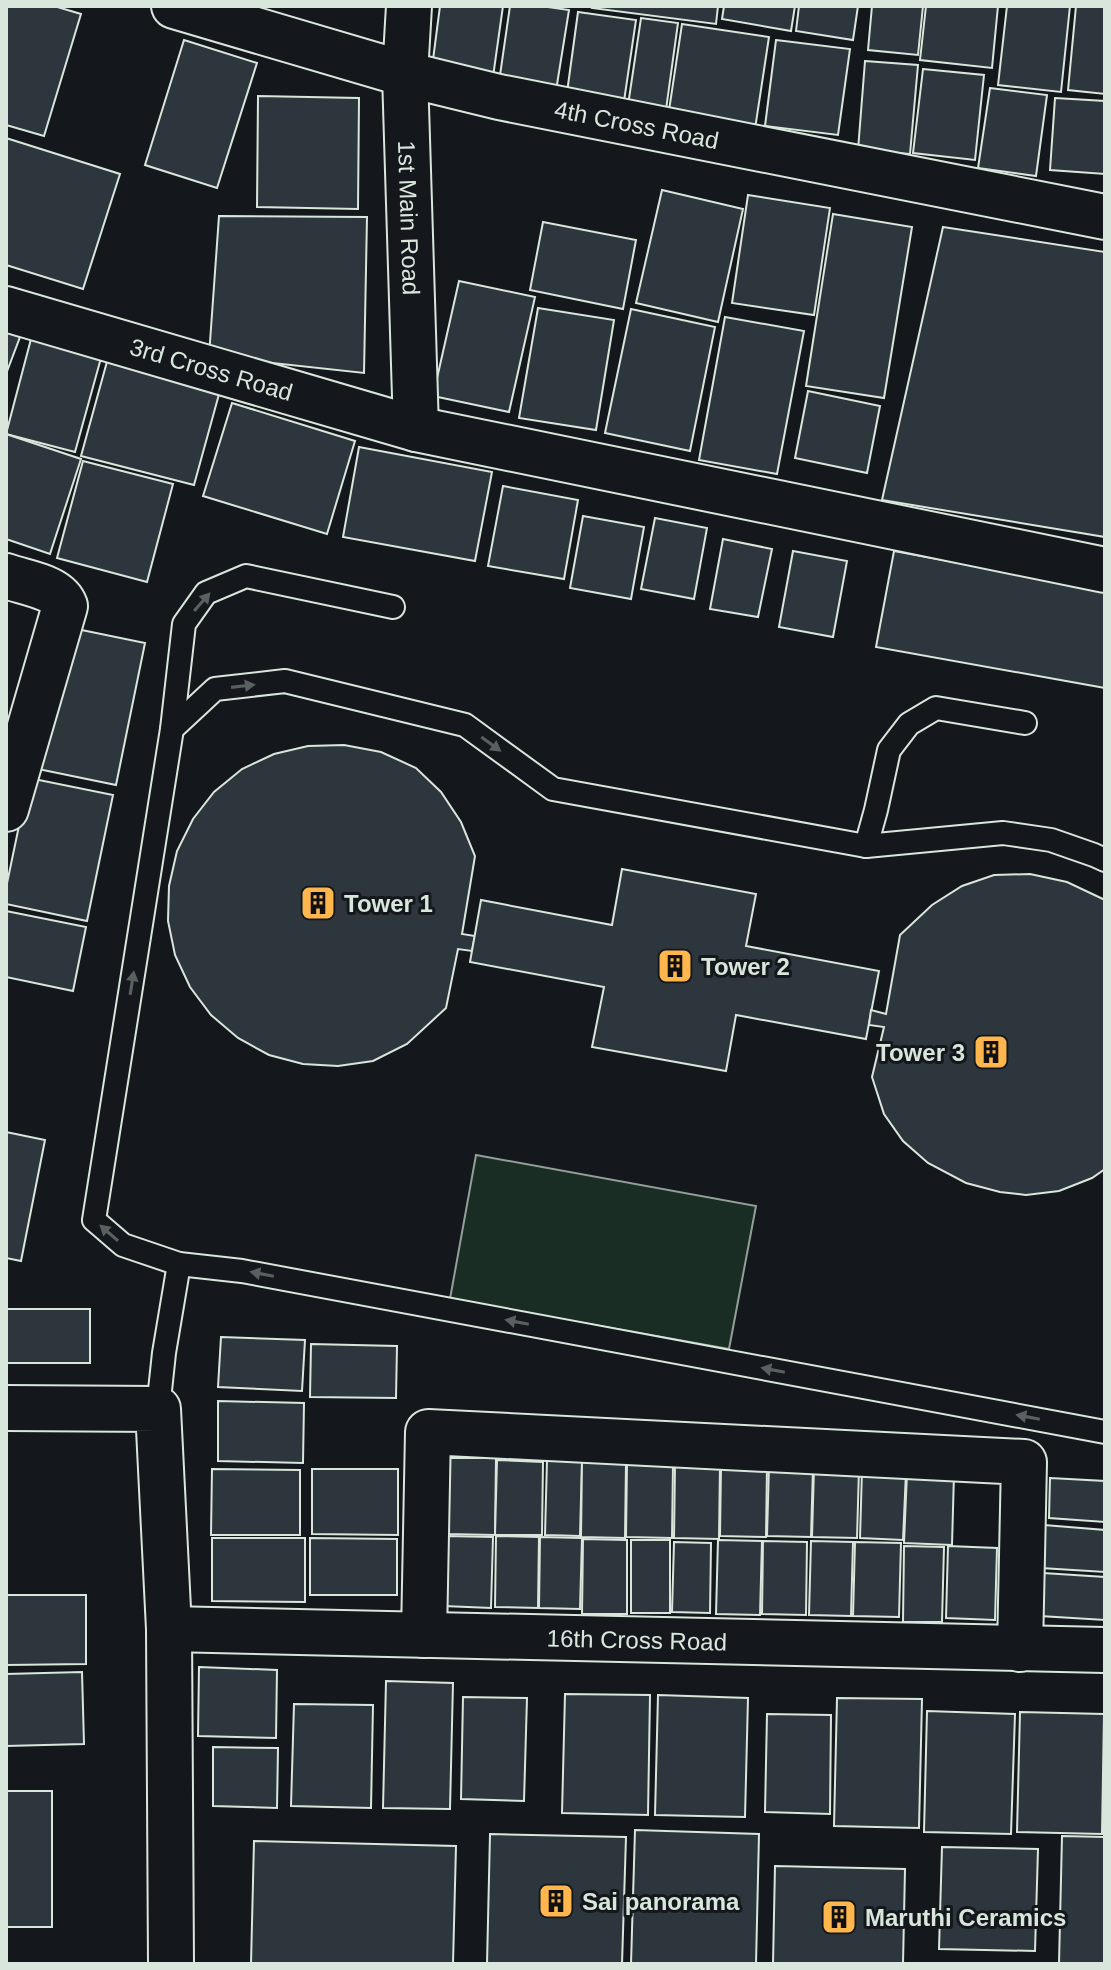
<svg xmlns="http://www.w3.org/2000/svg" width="1111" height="1970" viewBox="0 0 1111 1970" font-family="Helvetica,sans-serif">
<rect width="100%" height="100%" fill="#14181c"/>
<path fill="#1a2d24" stroke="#939e99" stroke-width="2" d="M476 1155 756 1206 729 1349 450 1299Z"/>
<g fill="#2c363c" stroke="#d8e6dc" stroke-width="2">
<path d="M6 6H54L81 14 44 136 6 125Z"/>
<path d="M440 6H503L492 84 431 75Z"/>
<path d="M510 6H541L569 10 555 97 498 89Z"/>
<path d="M593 6H718L716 24 592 8Z"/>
<path d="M724 6H795L791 31 722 19Z"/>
<path d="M799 6H858L853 40 796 31Z"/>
<path d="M872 6H923L918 55 868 50Z"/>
<path d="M926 6H998L992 68 920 60Z"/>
<path d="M1007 6H1070L1061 92 998 85Z"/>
<path d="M1076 6H1105V94L1068 90Z"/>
<path d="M578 12 636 20 623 108 566 100Z"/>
<path d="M641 18 678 23 665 117 627 112Z"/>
<path d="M682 24 769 37 755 129 668 117Z"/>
<path d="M184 40 257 63 217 188 145 165Z"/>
<path d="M776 40 850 49 838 135 765 126Z"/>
<path d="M865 61 918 65 910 154 858 150Z"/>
<path d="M923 69 984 75 975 160 913 153Z"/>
<path d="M990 88 1047 95 1036 176 978 168Z"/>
<path d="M258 96 359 98 358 209 257 207Z"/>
<path d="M1055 98 1105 101V174L1050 170Z"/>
<path d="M6 138 120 174 83 289 6 265Z"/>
<path d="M662 190 743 209 718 322 636 303Z"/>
<path d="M748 195 830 208 814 315 732 303Z"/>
<path d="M833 214 912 227 884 398 806 386Z"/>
<path d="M219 216 367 217 364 373 209 356Z"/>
<path d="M543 222 636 240 623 309 530 290Z"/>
<path d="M943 227 1105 252V537L882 500Z"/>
<path d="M459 281 535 297 509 412 433 396Z"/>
<path d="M538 308 614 320 596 430 519 418Z"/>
<path d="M631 309 715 327 690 451 605 433Z"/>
<path d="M725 317 804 331 777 474 699 460Z"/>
<path d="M6 332 20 337 6 374Z"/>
<path d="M31 339 101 358 75 452 6 434Z"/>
<path d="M108 358 221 387 194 485 81 456Z"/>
<path d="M808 391 880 406 867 473 795 458Z"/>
<path d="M232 403 355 441 327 534 203 496Z"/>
<path d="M6 434 81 459 50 554 6 539Z"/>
<path d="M359 447 492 472 475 561 343 537Z"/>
<path d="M83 461 173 484 147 582 57 558Z"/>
<path d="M503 486 578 500 564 579 488 566Z"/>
<path d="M583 516 644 527 631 599 570 588Z"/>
<path d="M655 518 707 528 694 599 641 589Z"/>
<path d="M723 539 772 549 758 617 710 609Z"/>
<path d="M793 551 847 561 833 637 779 627Z"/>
<path d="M894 551 1105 590V688L876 647Z"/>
<path d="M67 627 145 643 116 785 38 769Z"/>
<path d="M344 745 381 752 416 768 441 792 461 822 475 856 462 934 475 936 472 951 458 949 446 1008 407 1044 373 1061 338 1066 303 1064 269 1055 238 1038 211 1015 190 987 175 955 168 921 169 886 177 851 193 819 214 792 242 769 274 754 308 746Z"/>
<path d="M29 778 113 795 87 921 6 904V888Z"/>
<path d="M622 869 756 894 746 946 879 971 866 1039 736 1015 726 1071 592 1047 604 987 470 962 481 900 612 925Z"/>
<path d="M1030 874 1067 882 1105 900V1169L1092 1178 1059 1191 1026 1195 1000 1192 966 1183 928 1163 903 1141 884 1114 872 1077 884 1027 869 1025 871 1010 886 1014 900 935 932 905 962 886 994 875Z"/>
<path d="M6 911 86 927 73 991 6 977Z"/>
<path d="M6 1132 45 1140 21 1261 6 1258Z"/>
<rect x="6" y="1309" width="84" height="54"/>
<path d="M221 1337 305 1340 302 1391 218 1387Z"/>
<path d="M311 1344 397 1346 396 1398 310 1397Z"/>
<path d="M218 1401 304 1403 303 1463 218 1461Z"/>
<path d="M447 1458H496L495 1535 446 1534Z"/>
<path d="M497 1460 543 1462 542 1535H495Z"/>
<path d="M547 1460 582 1461 580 1536 545 1535Z"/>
<path d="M582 1462 626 1463 625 1538 581 1537Z"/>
<path d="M627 1463 673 1464 672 1538 626 1537Z"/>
<path d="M675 1464H720L719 1539 674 1538Z"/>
<path d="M769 1466 813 1467 811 1537 767 1536Z"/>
<path d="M721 1467H767L766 1537 720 1536Z"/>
<path d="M814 1468 859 1469 857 1538 812 1537Z"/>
<path d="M212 1469 300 1470V1535H211Z"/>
<path d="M312 1469H398V1535L312 1534Z"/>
<path d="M862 1470 906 1472 903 1540 860 1538Z"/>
<path d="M907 1473 954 1474 952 1545 904 1543Z"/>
<path d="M1050 1478 1105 1481V1522L1049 1518Z"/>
<path d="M1044 1525 1105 1530V1572L1041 1568Z"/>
<path d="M446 1536 493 1537 491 1608 444 1606Z"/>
<path d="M496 1536 539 1537 538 1608 495 1607Z"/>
<path d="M540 1537 582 1538 580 1609 539 1608Z"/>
<path d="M212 1538H305V1602L212 1601Z"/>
<path d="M310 1538 397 1539V1595H310Z"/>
<path d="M583 1539 627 1540V1614H582Z"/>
<rect x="631" y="1540" width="39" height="73"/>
<path d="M718 1540 762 1541 760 1615 716 1614Z"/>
<path d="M763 1541 807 1542 806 1615 762 1614Z"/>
<path d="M811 1541 853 1542 851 1616 809 1615Z"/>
<path d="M674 1542 711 1543 710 1613 672 1612Z"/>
<path d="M855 1542 901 1543 899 1617 853 1616Z"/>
<path d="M904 1546 944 1547 942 1622H903Z"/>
<path d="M948 1546 997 1548 995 1620 946 1618Z"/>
<path d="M1043 1573 1105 1577V1620L1040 1616Z"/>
<path d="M6 1595H86V1664L6 1665Z"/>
<path d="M199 1667 277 1670 276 1738 198 1736Z"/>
<path d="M82 1672 84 1744 6 1746V1674Z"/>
<path d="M386 1681 453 1683 450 1809 383 1808Z"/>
<path d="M565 1694 650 1695 648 1815 562 1813Z"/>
<path d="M658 1695 748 1698 745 1817 655 1815Z"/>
<path d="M463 1697 527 1698 524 1801 461 1799Z"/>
<path d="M837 1698 922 1699 919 1828 834 1826Z"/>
<path d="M294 1704 373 1705 371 1808 291 1806Z"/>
<path d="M927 1711 1015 1714 1011 1834 924 1832Z"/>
<path d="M1020 1712 1104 1714 1102 1834 1017 1832Z"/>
<path d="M767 1714 831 1715 830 1814 765 1812Z"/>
<path d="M213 1747 278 1748 277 1808 213 1806Z"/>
<rect x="6" y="1791" width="46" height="136"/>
<path d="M635 1830 759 1834 756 1964H631Z"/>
<path d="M490 1834 626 1837 622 1964H487Z"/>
<path d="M1062 1836 1105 1837V1964H1059Z"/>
<path d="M254 1841 456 1846 453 1964H251Z"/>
<path d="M942 1847 1038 1849 1035 1951 939 1949Z"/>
<path d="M775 1866 905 1869 903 1964H773Z"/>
</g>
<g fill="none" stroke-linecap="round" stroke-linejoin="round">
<defs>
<g id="lane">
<path d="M172 729 184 624 206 593 246 576 393 607"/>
<path d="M866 846 876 810 889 750 909 724 936 708 1025 723"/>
<path d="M1105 860 1094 855 1051 840 1003 833 866 846 553 789 465 725 285 681 215 689 172 729 94 1220 123 1245 179 1264 242 1271 1105 1432"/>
<path d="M158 1409 164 1353 179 1264"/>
</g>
<g id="street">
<path id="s1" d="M174 6 405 74 499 97 1105 217"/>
<path id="s2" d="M409 6 405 74 416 429"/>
<path id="s3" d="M6 309 416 429 1105 570"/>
<path d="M6 576C25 583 58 586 65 606L6 809"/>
<path d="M6 1408 158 1409 169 1629 171 1964"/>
<path id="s4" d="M169 1629 1105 1650"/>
<path d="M424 1635 428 1432 1024 1462 1020 1649"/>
</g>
</defs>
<use href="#lane" stroke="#d8e6dc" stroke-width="26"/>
<use href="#street" stroke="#d8e6dc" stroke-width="48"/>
<use href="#lane" stroke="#14181c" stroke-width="22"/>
<use href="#street" stroke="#14181c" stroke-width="44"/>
</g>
<defs><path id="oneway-solid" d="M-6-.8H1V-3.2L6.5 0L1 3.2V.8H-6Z" transform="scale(2)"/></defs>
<g fill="#59605f">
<use href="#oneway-solid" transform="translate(202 602) rotate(-49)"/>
<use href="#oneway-solid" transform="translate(243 686) rotate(-7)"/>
<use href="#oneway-solid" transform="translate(491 744) rotate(36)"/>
<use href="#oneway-solid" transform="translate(132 983) rotate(-81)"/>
<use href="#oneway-solid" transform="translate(109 1233) rotate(-139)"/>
<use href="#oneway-solid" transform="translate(262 1274) rotate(-169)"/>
<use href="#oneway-solid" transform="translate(517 1322) rotate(-169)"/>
<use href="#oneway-solid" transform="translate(773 1370) rotate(-169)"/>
<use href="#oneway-solid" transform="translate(1028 1417) rotate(-169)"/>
</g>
<defs>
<symbol id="building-square" viewBox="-11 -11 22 22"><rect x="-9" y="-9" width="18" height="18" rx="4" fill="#ffb74d" stroke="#14181c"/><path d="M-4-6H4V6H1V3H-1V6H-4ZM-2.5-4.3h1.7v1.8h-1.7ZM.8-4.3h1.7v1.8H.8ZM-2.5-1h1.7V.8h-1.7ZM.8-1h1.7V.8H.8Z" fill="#111"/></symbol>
</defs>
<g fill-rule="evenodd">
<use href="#building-square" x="298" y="883" width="40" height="40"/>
<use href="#building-square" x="655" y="946" width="40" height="40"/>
<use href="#building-square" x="971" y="1032" width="40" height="40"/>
<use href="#building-square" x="536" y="1881" width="40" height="40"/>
<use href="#building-square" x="819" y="1897" width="40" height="40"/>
</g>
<g text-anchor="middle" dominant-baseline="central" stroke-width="6" stroke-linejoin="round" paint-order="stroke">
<g font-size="24" fill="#d8e6dc" stroke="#14181c">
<text stroke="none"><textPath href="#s1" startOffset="478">4th Cross Road</textPath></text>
<text stroke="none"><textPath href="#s2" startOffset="212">1st Main Road</textPath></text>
<text stroke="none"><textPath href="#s3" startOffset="214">3rd Cross Road</textPath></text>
<text stroke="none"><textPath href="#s4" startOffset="468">16th Cross Road</textPath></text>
</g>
<g font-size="24" font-weight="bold" fill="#d8e6dc" stroke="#14181c" text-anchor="start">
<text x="344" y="903">Tower 1</text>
<text x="701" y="966">Tower 2</text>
<text x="965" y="1052" text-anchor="end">Tower 3</text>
<text x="582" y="1901">Sai panorama</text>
<text x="865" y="1917">Maruthi Ceramics</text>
</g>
</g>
<rect width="1111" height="1970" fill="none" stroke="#d8e6dc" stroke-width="16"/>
</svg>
